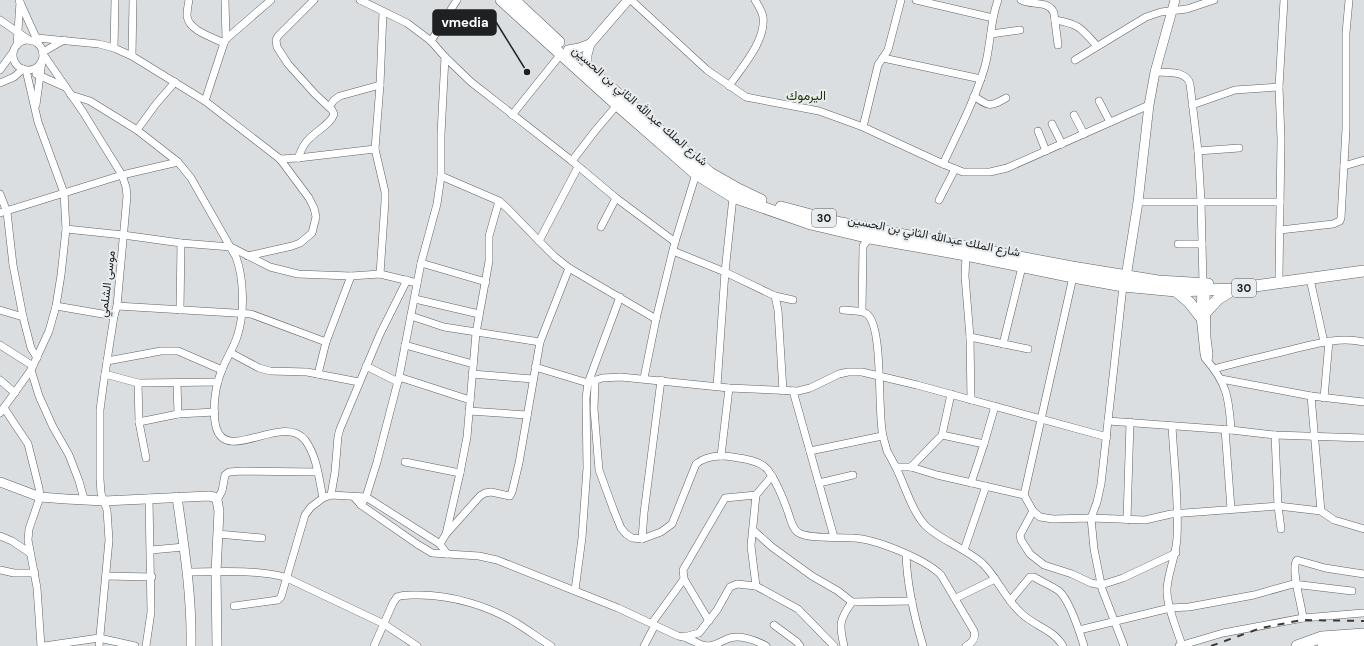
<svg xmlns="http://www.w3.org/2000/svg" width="1364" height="646" viewBox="0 0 1364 646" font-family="'DM Sans',Vazirmatn,sans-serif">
<rect width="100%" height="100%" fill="#dbdee1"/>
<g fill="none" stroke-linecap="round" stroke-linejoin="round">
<defs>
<g id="minor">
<path d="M19 0 38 42"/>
<path d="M189 0C188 5 187 10 187 16 189 31 212 37 224 43"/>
<path d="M225 0 226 39"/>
<path d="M360 0 407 23 431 41 445 57 471 82 572 161 616 198 675 242"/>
<path d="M631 0 707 70 746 97 819 111 863 127 943 164 963 172H990L1007 168 1149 105"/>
<path d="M916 0 993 18"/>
<path d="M1021 0C1032 6 1049 0 1054 13L1058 45"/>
<path d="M0 20 29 40"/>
<path d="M1055 20C1079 24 1081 28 1097 46"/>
<path d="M991 34 1020 30"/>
<circle cx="28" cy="55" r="15"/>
<path d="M32 41 37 38 99 44 114 48 132 56 205 101 280 159 309 198 314 208 316 217 312 233 300 243 292 246 248 256"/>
<path d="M431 41 457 0"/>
<path d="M17 45 20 2"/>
<path d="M114 48 115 0"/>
<path d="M43 52 64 40"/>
<path d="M43 54 83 112 122 175 126 187 127 196 117 306 114 316 103 387 100 410V479L101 493 107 510 109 540 99 646"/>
<path d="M132 56 133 0"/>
<path d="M883 58 981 79"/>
<path d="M1075 60 1146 17 1161 12 1187 9 1214 0"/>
<path d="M0 70 13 52"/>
<path d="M1155 72C1167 73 1186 70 1190 84L1198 151 1201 201 1203 284 1206 291 1207 338 1209 354 1208 361"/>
<path d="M36 74 65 87"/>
<path d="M0 83 14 77 23 69"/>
<path d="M729 86C742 67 766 41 763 17 762 11 758 5 755 0"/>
<path d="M71 95 90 101 137 130 178 162 191 178 236 257C244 279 245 314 237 337 233 349 226 359 222 370 215 385 212 411 216 427 226 465 283 412 305 440 317 456 319 479 323 498"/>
<path d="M974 96C989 107 990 107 1006 98"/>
<path d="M205 101 224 43 226 39 271 0"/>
<path d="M1099 101 1110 122"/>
<path d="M36 105 42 61"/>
<path d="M1192 105 1235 90 1279 87"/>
<path d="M329 107 334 100 340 96 380 85"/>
<path d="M512 115 561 54"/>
<path d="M1074 115 1084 134"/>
<path d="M1052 124 1062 144"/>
<path d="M863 127 878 65 888 50 901 0"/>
<path d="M137 130 156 104 175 82"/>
<path d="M1038 131 1046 151"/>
<path d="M1198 151 1239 148"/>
<path d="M298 158C301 151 303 144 309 139 316 131 331 124 334 114L332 110 315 94 288 64 277 47 276 40 278 36 314 0"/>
<path d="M280 159 298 158 375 149"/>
<path d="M572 161 595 131 617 105"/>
<path d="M943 164C958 132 975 100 985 66 991 44 990 21 998 0"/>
<path d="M1344 166 1364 160"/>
<path d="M441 176 499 201 507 208 539 241 555 257 569 268 656 319"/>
<path d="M0 194 7 212 13 265 23 317 31 348 37 358"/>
<path d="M939 200 955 169"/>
<path d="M1138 202H1280"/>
<path d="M0 213 122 175 178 162"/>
<path d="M601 227 616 198"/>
<path d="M66 229 123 235 181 243 231 247 270 267 298 274 351 276 380 274 417 283"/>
<path d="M1280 230 1333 224 1340 221 1341 218 1346 129V33L1349 0"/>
<path d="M539 241 578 167"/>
<path d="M1178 244H1202"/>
<path d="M673 251 725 272 775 296 778 310 783 391"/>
<path d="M966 255 965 276 970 337 971 400"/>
<path d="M421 263 486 282"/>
<path d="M380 274 385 201V192L375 149 380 85 383 12"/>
<path d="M1279 276 1281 139 1279 87 1284 0"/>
<path d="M1310 279 1324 342"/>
<path d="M1123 286 1101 484 1097 502 1091 518 1094 549 1102 589 1124 646"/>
<path d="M1201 287 1200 316 1204 354 1205 358C1227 383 1229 398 1231 430"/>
<path d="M775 296 793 300"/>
<path d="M415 299 479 314"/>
<path d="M56 306 114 316"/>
<path d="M117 306 251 314 326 342"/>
<path d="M0 310 23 317"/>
<path d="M180 310 181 243"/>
<path d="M843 310C851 311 861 310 867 314 884 328 877 412 883 436 884 441 886 446 887 451 891 458 895 465 898 472 906 489 914 516 928 528 945 542 966 549 982 563 997 577 1005 599 1021 613 1034 626 1053 629 1063 646"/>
<path d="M862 311 863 246 871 236"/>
<path d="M411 316 444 327 540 342"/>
<path d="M970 337 1028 349"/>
<path d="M1003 344 1022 267"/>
<path d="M0 345 33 366"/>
<path d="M405 345 473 364"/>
<path d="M231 353 259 368 270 371 307 372 359 382"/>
<path d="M107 361 161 351H178L222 370"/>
<path d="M366 366 398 382"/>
<path d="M535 367 588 383 620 297"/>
<path d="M1214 369C1238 362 1261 357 1286 351 1312 345 1337 336 1364 342"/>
<path d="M31 370 39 396 53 427 69 455 79 481 84 499"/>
<path d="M105 374 138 383 218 382"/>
<path d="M318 374 326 342 351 276"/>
<path d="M472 374 533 379"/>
<path d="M399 377 470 400"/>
<path d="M644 378 656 319 675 242 696 174"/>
<path d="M1221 379 1311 396 1364 402"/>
<path d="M0 380 15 393"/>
<path d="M595 380 594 409 599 470 614 511 621 528 626 534 632 538 642 539 661 532 672 524 696 464C706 456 720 455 733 457 743 459 759 460 767 469 769 471 770 474 772 476 780 490 784 500 789 515 791 521 793 530 799 533 809 539 840 537 853 538 876 539 925 559 941 575L974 631C976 638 972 643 966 646"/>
<path d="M138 383 139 422 146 458"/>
<path d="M177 383 178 414"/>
<path d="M717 386 725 272 733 197"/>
<path d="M793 391 834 537"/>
<path d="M1311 396 1321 511"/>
<path d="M1324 398 1329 341"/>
<path d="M4 408 28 444 39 488 40 497 29 529 28 540 37 588 41 646"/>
<path d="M469 411 527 415"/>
<path d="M0 413 31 370 49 331 56 306 61 275 66 229 64 193 38 122 26 70"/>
<path d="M1108 421 1231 430 1275 435 1364 438"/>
<path d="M139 422 178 414 215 412"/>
<path d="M1172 426C1174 463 1179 501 1177 538 1176 556 1168 572 1167 589 1166 604 1177 630 1182 645"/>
<path d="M1225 429 1231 509"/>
<path d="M942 435 984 444"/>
<path d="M1275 435 1278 506 1281 529"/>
<path d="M810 451 882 436"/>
<path d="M721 456 729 388"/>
<path d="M405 462 460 473"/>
<path d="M896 467H911L937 475 1024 495 1033 511 1040 517 1053 519 1091 518 1145 520 1171 514 1278 506 1321 511 1334 520 1364 529"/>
<path d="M911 467 942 435 951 394"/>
<path d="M819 483 853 475"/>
<path d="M971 483 984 444 995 406"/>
<path d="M331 495 335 472 338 436 340 429 380 334 407 280"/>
<path d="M1024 495 1073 277"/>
<path d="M354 497 361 505 417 544 432 553 479 556 497 560 618 608 678 636 684 637 699 633 717 610 730 587 737 584 756 586 798 609 834 646"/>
<path d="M217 500 222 491 225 475 229 472 243 471 317 472"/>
<path d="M361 505 366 497 377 462 399 377 421 263 437 204 441 176V134L445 57"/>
<path d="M1033 511 1020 535 1021 540 1030 554 1044 565 1072 574 1091 583 1101 585 1123 578 1176 553"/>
<path d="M1127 520 1130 422"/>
<path d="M753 530 772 547 812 576 838 591 852 602"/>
<path d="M218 534 262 538"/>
<path d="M446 534 480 496 485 493 491 492 510 496 512 492 519 463 540 342 569 268"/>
<path d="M0 536 12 541 30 553"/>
<path d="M642 539 644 513 661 380"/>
<path d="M440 544 446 534 460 473 467 437 476 333 489 261V236L499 201"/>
<path d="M151 550 184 547"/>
<path d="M964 550 986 486"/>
<path d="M906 554C907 585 914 616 923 646"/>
<path d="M0 570 14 573H35"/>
<path d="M187 572C217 572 259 569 287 578L384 624 417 646"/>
<path d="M106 576 152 577"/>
<path d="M756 586 751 546 756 495 772 476"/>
<path d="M575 590 582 538 587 468 586 398 588 383 602 378 621 377 729 388 798 391 810 388 839 374 848 372H862L917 385 1107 437"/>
<path d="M956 598 995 579"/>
<path d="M1010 601 1030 577H1034C1042 582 1052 586 1059 591 1069 600 1080 633 1084 646"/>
<path d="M234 606 278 600 281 597 305 515 311 507 323 498 331 495 366 497 440 544 447 554"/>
<path d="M1303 618 1363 613"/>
<path d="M709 621 684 579 683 570 725 498 756 495"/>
<path d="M652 623 684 579"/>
<path d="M774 625 797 642 800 646"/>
<path d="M1079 630 1170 608 1189 607 1254 595 1293 584 1352 591"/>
<path d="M684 637 702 645 708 646"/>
<path d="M44 646 99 638 135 646"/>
<path d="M146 646 151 612 149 498"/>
<path d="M374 646 393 603 397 597C404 594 412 595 419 595 452 595 489 606 518 624 529 631 540 639 551 646"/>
<path d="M644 646 655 625"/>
<path d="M709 646C716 645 720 642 727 639 738 634 756 640 766 646"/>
<path d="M844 646C839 625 839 620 852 602L912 601"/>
<path d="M1179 646 1223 633 1303 618C1302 606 1290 568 1297 560L1325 568 1364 574"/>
</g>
<g id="tertiary">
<path d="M568 50 579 48 590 44"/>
<path d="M587 67V55L590 44 628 0"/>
<path d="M1126 277 1138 202 1149 105 1155 72 1175 0"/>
<path d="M0 482 40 497 66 499 104 501 209 496 214 497 217 500 219 511 216 572 217 646"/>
<path d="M177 497C184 546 192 596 191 646"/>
</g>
<g id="primary">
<path d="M501 0 617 105 696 174 733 197 811 224 870 238 966 255 1073 277 1123 286 1176 291 1233 289 1364 271"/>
<path d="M514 0 559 42"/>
<path d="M588 68 710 173 740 190 761 200"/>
<path d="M781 207 841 223 1072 267 1158 281 1208 284"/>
<path d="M1176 291 1189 302 1200 316"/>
<path d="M1206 312 1218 299 1231 291"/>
<path d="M1297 646 1322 637 1364 634"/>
<path d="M1323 646 1364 643"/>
</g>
</defs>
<use href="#minor" stroke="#5f6264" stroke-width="8"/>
<use href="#tertiary" stroke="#5f6264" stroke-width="10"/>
<use href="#primary" stroke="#5f6264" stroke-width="12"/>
<use href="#minor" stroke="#fff" stroke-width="7"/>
<use href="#tertiary" stroke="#fff" stroke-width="9"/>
<use href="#primary" stroke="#fff" stroke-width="11"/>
<path stroke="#38393a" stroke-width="2" stroke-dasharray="7 7" stroke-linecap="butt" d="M1211 646 1261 628 1302 620 1364 621"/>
</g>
<g text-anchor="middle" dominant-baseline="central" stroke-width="4" stroke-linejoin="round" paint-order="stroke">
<g fill="#e8ecee" stroke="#5b5d5e" stroke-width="1">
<rect x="812" y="209" width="24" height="18" rx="3"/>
<rect x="1232" y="279" width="24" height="18" rx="3"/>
</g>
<g font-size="11" font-weight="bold" fill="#1f2021">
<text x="824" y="218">30</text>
<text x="1244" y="288">30</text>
</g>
<g font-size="12" fill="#1f2021" stroke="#e8ecee">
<text transform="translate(640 106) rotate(41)">شارع الملك عبدالله الثاني بن الحسين</text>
<text transform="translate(934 236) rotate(11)">شارع الملك عبدالله الثاني بن الحسين</text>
<text transform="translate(107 284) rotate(-83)">موسى الشلمي</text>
</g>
<g font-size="13" fill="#223a07" stroke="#e8ecee">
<text x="806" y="95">اليرموك</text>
</g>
</g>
<path fill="none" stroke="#1f2021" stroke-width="1.5" d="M527 72L496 22"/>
<circle fill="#1f2021" stroke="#e8ecee" stroke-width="1.5" cx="527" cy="72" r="4"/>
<rect fill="#1f2021" stroke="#1f2021" stroke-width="1.5" x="433" y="10" width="63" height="25" rx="4"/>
<g font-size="13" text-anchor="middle" font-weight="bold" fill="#fff">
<text x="465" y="27">vmedia</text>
</g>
</svg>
